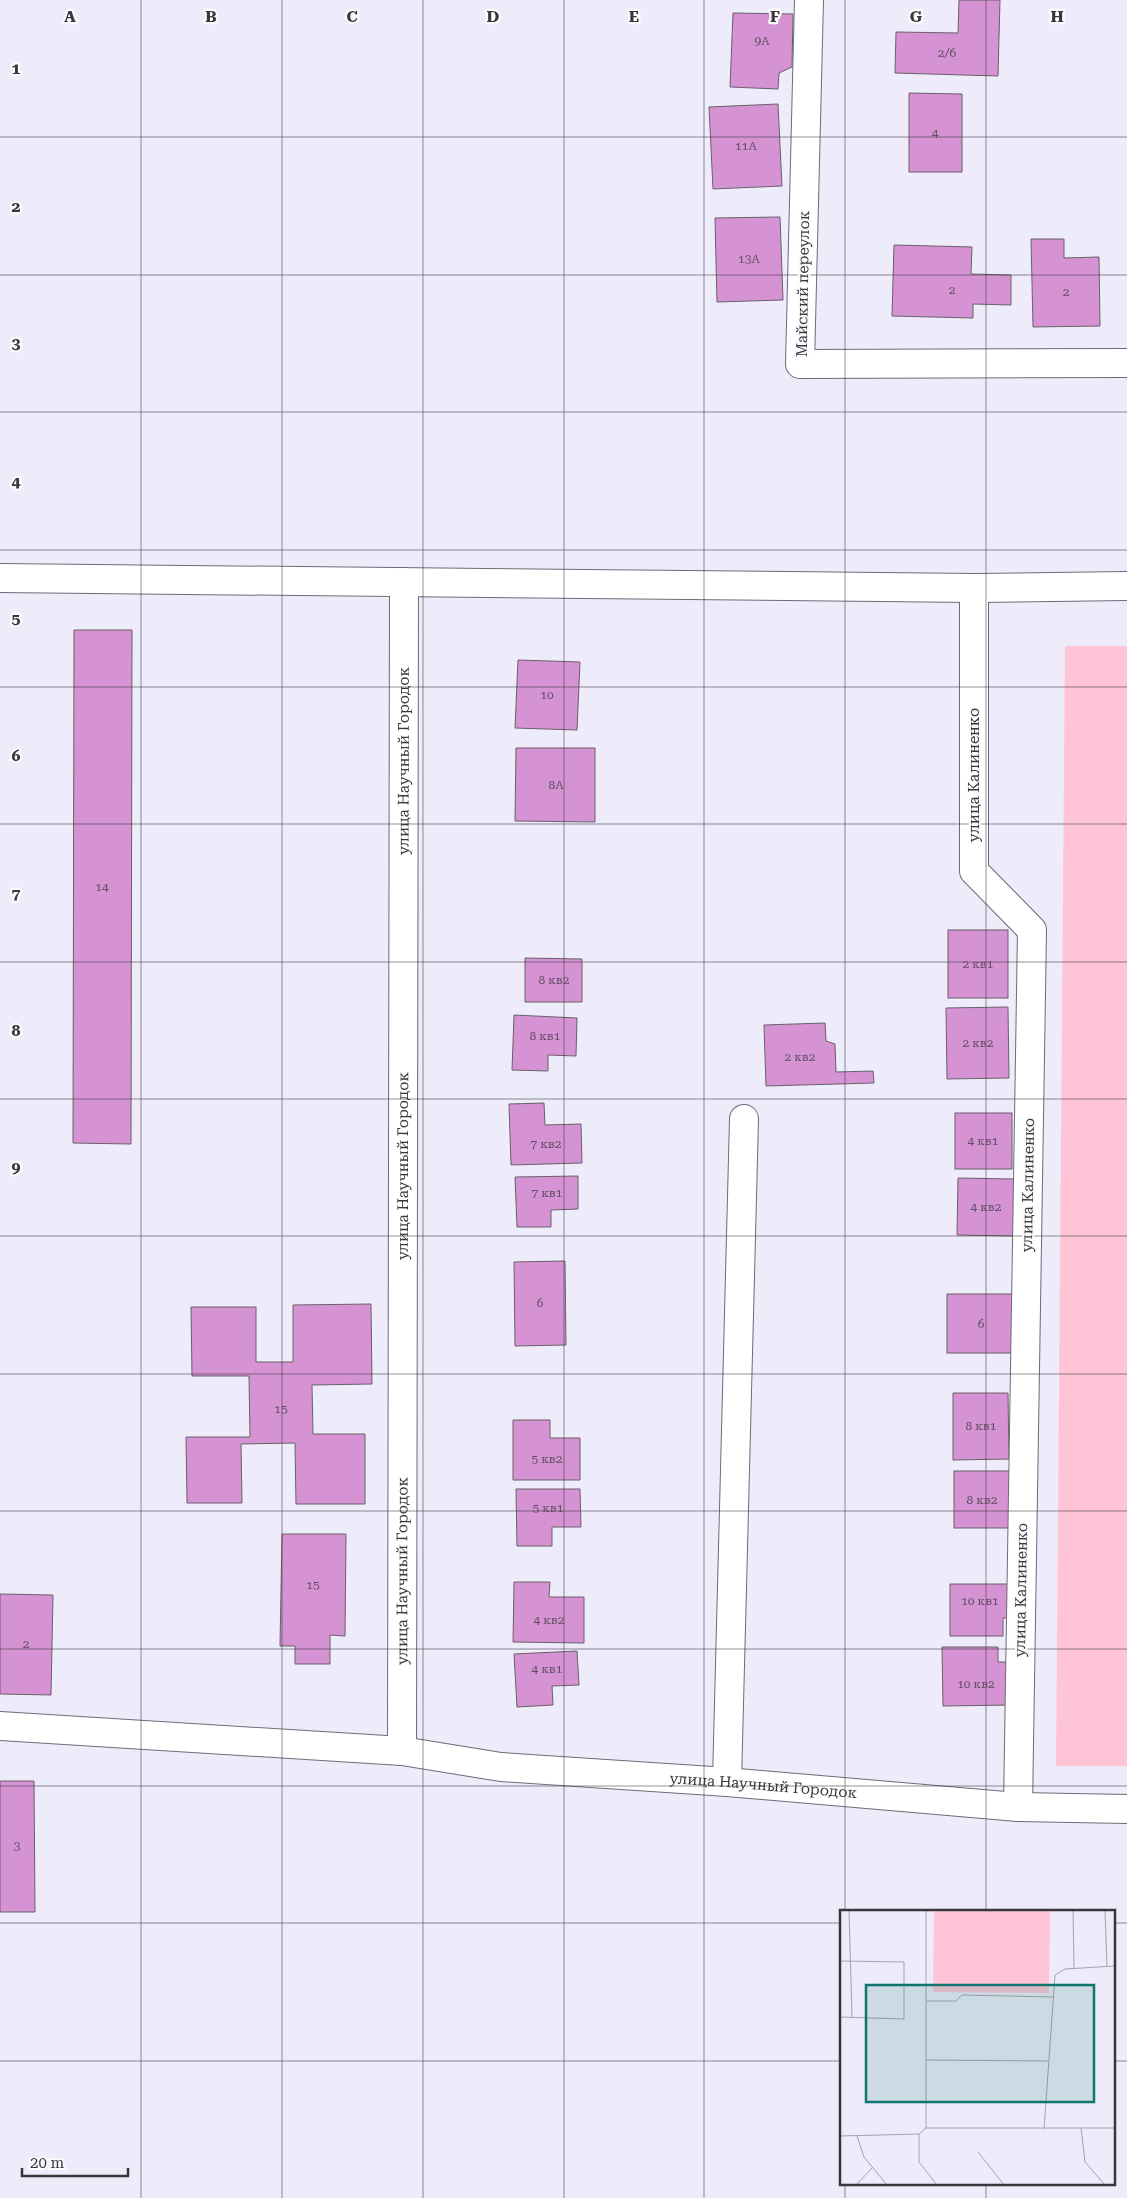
<svg xmlns="http://www.w3.org/2000/svg" width="1127" height="2198" viewBox="0 0 1127 2198" font-family="'Roboto Serif',serif">
<rect width="100%" height="100%" fill="#eeebfa"/>
<path fill="#ffc4d6" d="M1065 646H1127V1766H1056Z"/>
<g fill="#d593d3" stroke="#6a6069">
<path d="M959 0H1000L998 76 895 73 896 32 958 33Z"/>
<path d="M733 13 793 14 792 67 779 73 778 89 730 87Z"/>
<path d="M909 93 962 94V172H909Z"/>
<path d="M778 104 782 186 713 189 709 107Z"/>
<path d="M780 217 783 300 717 302 715 218Z"/>
<path d="M1031 239H1064V258L1099 257 1100 326 1033 327Z"/>
<path d="M894 245 972 247 971 274 1011 275V305L973 304V318L892 316Z"/>
<path d="M74 630H132L131 1144 73 1143Z"/>
<path d="M518 660 580 662 577 730 515 728Z"/>
<path d="M516 748H595V822L515 821Z"/>
<rect x="948" y="930" width="60" height="68"/>
<path d="M525 958 582 959V1002H525Z"/>
<path d="M1008 1007 1009 1078 947 1079 946 1008Z"/>
<path d="M514 1015 577 1018 576 1056 548 1055V1071L512 1070Z"/>
<path d="M825 1023 826 1041 835 1044 836 1072 873 1071 874 1083 766 1086 764 1025Z"/>
<path d="M544 1103 545 1125 581 1124 582 1163 511 1165 509 1104Z"/>
<rect x="955" y="1113" width="57" height="56"/>
<path d="M578 1176V1209L551 1210V1227H517L515 1177Z"/>
<path d="M958 1178 1014 1179V1236L957 1235Z"/>
<path d="M565 1261 566 1345 515 1346 514 1262Z"/>
<rect x="947" y="1294" width="69" height="59"/>
<path d="M371 1304 372 1384 312 1385 313 1434H365V1504H296L295 1443 241 1444 242 1503H187L186 1437H250L249 1376H192L191 1307H256V1362H293V1305Z"/>
<path d="M953 1393H1008L1009 1459 953 1460Z"/>
<path d="M513 1420H550V1438H580V1480H513Z"/>
<rect x="954" y="1471" width="57" height="57"/>
<path d="M516 1489H580L581 1527H552V1546H517Z"/>
<path d="M282 1534H346L345 1636 330 1635V1664H295V1646H280Z"/>
<path d="M514 1582H550L549 1597H584V1643L513 1642Z"/>
<path d="M950 1584H1011L1010 1618H1003V1636H950Z"/>
<path d="M0 1594 53 1595 51 1695 0 1694Z"/>
<path d="M942 1647H998V1662H1009L1010 1705 943 1706Z"/>
<path d="M577 1651 579 1685 552 1686 553 1705 517 1707 514 1654Z"/>
<path d="M0 1781H34L35 1912H0Z"/>
</g>
<g fill="none" stroke-linecap="round" stroke-linejoin="round">
<defs>
<g id="minor">
<path d="M809 0 800 364 1127 363"/>
<path d="M0 578 974 588 1127 586"/>
<path d="M974 588V871L1032 930 1018 1807"/>
<path id="s1" d="M0 1726 402 1751 501 1767 727 1782 1018 1807 1127 1809"/>
<path id="s2" d="M402 1751 404 582"/>
<path d="M727 1782 744 1119"/>
</g>
</defs>
<use href="#minor" stroke="#6e6b77" stroke-width="30"/>
<use href="#minor" stroke="#fff" stroke-width="28"/>
</g>
<path fill="none" stroke="#39373d" stroke-width="1" stroke-opacity="0.55" d="M141 0V2198M282 0V2198M423 0V2198M564 0V2198M704 0V2198M845 0V1912M986 0V1912M0 137H1127M0 275H1127M0 412H1127M0 550H1127M0 687H1127M0 824H1127M0 962H1127M0 1099H1127M0 1236H1127M0 1374H1127M0 1511H1127M0 1649H1127M0 1786H1127M0 1923H841M1113 1923H1127M0 2061H841M1113 2061H1127M845 2184V2198M986 2184V2198"/>
<g text-anchor="middle" dominant-baseline="central" stroke-width="4.5" stroke-linejoin="round" paint-order="stroke">
<g font-size="12" fill="#604e62">
<text x="762" y="41">9А</text>
<text x="947" y="53">2/6</text>
<text x="935" y="133">4</text>
<text x="746" y="146">11А</text>
<text x="749" y="259">13А</text>
<text x="952" y="290">2</text>
<text x="1066" y="292">2</text>
<text x="547" y="695">10</text>
<text x="556" y="785">8А</text>
<text x="102" y="887">14</text>
<text x="978" y="964">2 кв1</text>
<text x="554" y="980">8 кв2</text>
<text x="545" y="1036">8 кв1</text>
<text x="978" y="1043">2 кв2</text>
<text x="800" y="1057">2 кв2</text>
<text x="983" y="1141">4 кв1</text>
<text x="546" y="1144">7 кв2</text>
<text x="547" y="1193">7 кв1</text>
<text x="986" y="1207">4 кв2</text>
<text x="540" y="1303">6</text>
<text x="981" y="1324">6</text>
<text x="281" y="1409">15</text>
<text x="981" y="1426">8 кв1</text>
<text x="547" y="1459">5 кв2</text>
<text x="982" y="1500">8 кв2</text>
<text x="548" y="1508">5 кв1</text>
<text x="313" y="1585">15</text>
<text x="980" y="1601">10 кв1</text>
<text x="549" y="1620">4 кв2</text>
<text x="26" y="1644">2</text>
<text x="547" y="1669">4 кв1</text>
<text x="976" y="1684">10 кв2</text>
<text x="17" y="1846">3</text>
</g>
<g font-size="15" fill="#39373d" stroke="#fbfafd">
<text transform="translate(803 284) rotate(-89)">Майский переулок</text>
<text stroke="none"><textPath href="#s2" startOffset="990">улица Научный Городок</textPath></text>
<text transform="translate(974 775) rotate(-90)">улица Калиненко</text>
<text stroke="none"><textPath href="#s2" startOffset="585">улица Научный Городок</textPath></text>
<text transform="translate(1028 1185) rotate(-89)">улица Калиненко</text>
<text stroke="none"><textPath href="#s2" startOffset="180">улица Научный Городок</textPath></text>
<text transform="translate(1021 1590) rotate(-89)">улица Калиненко</text>
<text stroke="none"><textPath href="#s1" startOffset="766">улица Научный Городок</textPath></text>
</g>
</g>
<g transform="translate(840 1910)">
<rect width="275" height="275" fill="#eeebfa"/>
<path d="M94 0H210L209 83 93 82Z" fill="#ffc4d6"/>
<path fill="none" stroke="#a6a3ae" stroke-width="1" d="M9 0 12 108M233 0 234 59M265 0 267 57M0 51 64 52V109L0 107M87 91H116L122 85 214 87M86 150 208 151M86 218H275M241 218 245 252 265 275M204 219 215 65 225 59 275 56M79 224 86 218V0M79 224V252L97 275M0 226 79 224M17 226 24 247 47 275M138 242 164 275M16 275 33 257"/>
<path fill="#0f766e" fill-opacity="0.15" stroke="#0f766e" stroke-width="2.5" d="M26 75H254V192H26Z"/>
<rect width="275" height="275" fill="none" stroke="#39373d" stroke-width="2.5"/>
</g>
<g font-size="16" text-anchor="middle" font-weight="bold" fill="#39373d" stroke="#fbfafd" stroke-width="4.5" stroke-linejoin="round" paint-order="stroke">
<text x="70" y="22">A</text>
<text x="211" y="22">B</text>
<text x="352" y="22">C</text>
<text x="493" y="22">D</text>
<text x="634" y="22">E</text>
<text x="775" y="22">F</text>
<text x="916" y="22">G</text>
<text x="1057" y="22">H</text>
<text x="16" y="74">1</text>
<text x="16" y="212">2</text>
<text x="16" y="349">3</text>
<text x="16" y="487">4</text>
<text x="16" y="624">5</text>
<text x="16" y="761">6</text>
<text x="16" y="899">7</text>
<text x="16" y="1036">8</text>
<text x="16" y="1173">9</text>
</g>
<path d="M22 2168v8h106v-8" fill="none" stroke="#39373d" stroke-width="2.5"/>
<text x="30" y="2168" font-size="15" fill="#39373d" stroke="#fbfafd" stroke-width="4" paint-order="stroke">20 m</text>
</svg>
